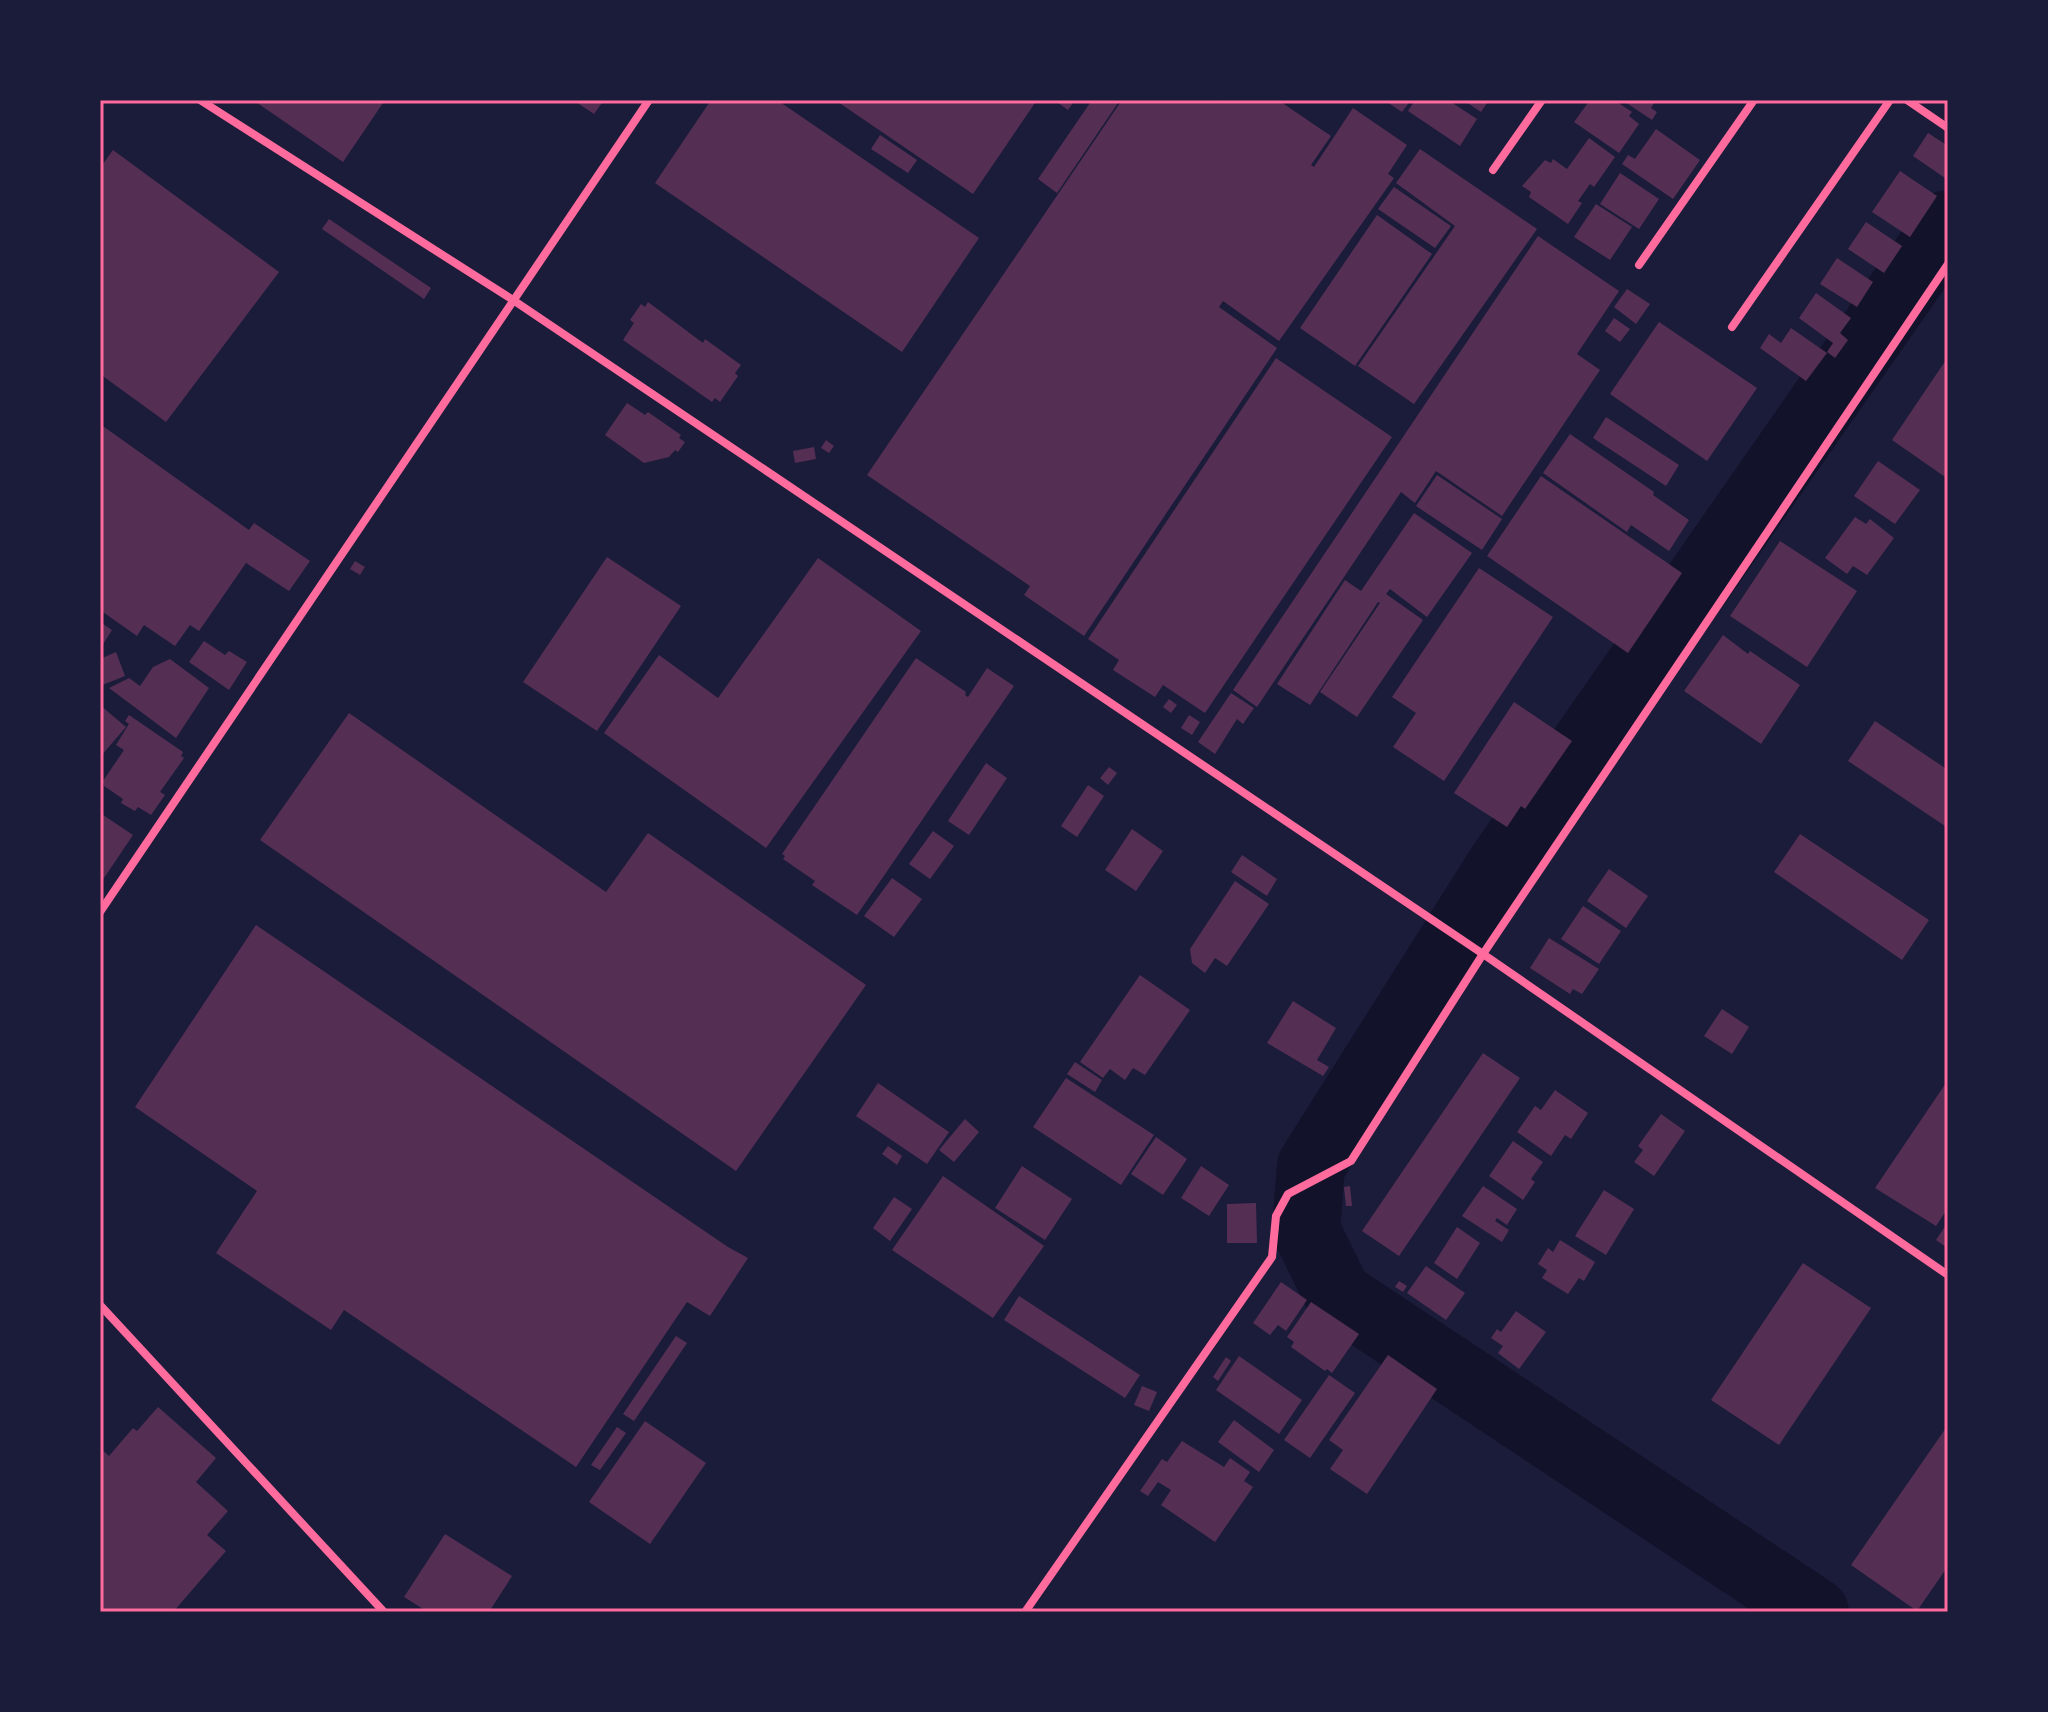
<svg xmlns="http://www.w3.org/2000/svg" width="2048" height="1712" viewBox="0 0 2048 1712" font-family="'Fira Sans',sans-serif">
<rect width="100%" height="100%" fill="#1b1b3a"/>
<g fill="none" stroke-linecap="round" stroke-linejoin="round">
<path stroke="#12122b" stroke-width="68" d="M1815 1612 1338 1295 1306 1230 1311 1166 1501 865 1948 224"/>
</g>
<g fill="#542f53">
<path d="M253 100H385L343 162Z"/>
<path d="M573 100H604L594 114Z"/>
<path d="M711 100H777L979 238 902 352 655 183Z"/>
<path d="M835 100H1037L973 194Z"/>
<path d="M1054 100H1075L1068 110Z"/>
<path d="M1092 100H1120L1057 193 1038 179Z"/>
<path d="M1122 100H1213L1219 104 1221 100H1278L1331 136 1311 165 1314 167 1353 108 1407 145 1388 174 1394 178 1279 341 1223 301 1219 307 1277 348 1084 636 1024 595 1030 586 867 475Z"/>
<path d="M1384 100H1411L1402 112Z"/>
<path d="M1415 100H1448L1477 119 1460 146 1408 111Z"/>
<path d="M1463 100H1489L1481 112Z"/>
<path d="M1590 100H1614L1632 112 1629 116 1639 124 1619 153 1574 122Z"/>
<path d="M1622 100H1656L1651 108 1657 112 1652 120Z"/>
<path d="M1656 129 1700 160 1673 199 1622 164 1628 155 1635 159Z"/>
<path d="M1928 133 1948 146V174L1945 178 1913 156Z"/>
<path d="M880 135 917 160 908 173 871 149Z"/>
<path d="M1589 138 1615 157 1594 187 1590 184 1578 201 1582 203 1568 224 1529 197 1531 192 1522 186 1545 160 1551 163 1553 159 1567 169Z"/>
<path d="M1420 149 1537 229 1414 404 1358 366 1455 226 1396 183Z"/>
<path d="M113 150 279 272 166 422 100 374V168Z"/>
<path d="M1900 171 1937 196 1910 237 1872 212Z"/>
<path d="M1620 173 1659 199 1639 229 1600 204Z"/>
<path d="M1394 187 1451 226 1435 248 1378 209Z"/>
<path d="M1596 204 1632 227 1610 260 1574 237Z"/>
<path d="M1377 215 1432 254 1355 366 1300 328Z"/>
<path d="M329 219 431 288 424 299 322 229Z"/>
<path d="M1866 222 1902 246 1884 273 1848 249Z"/>
<path d="M1538 236 1619 291 1577 354 1600 370 1502 516 1436 471 1415 503 1401 492 1257 707 1233 690Z"/>
<path d="M1837 258 1873 282 1857 307 1820 284Z"/>
<path d="M1627 289 1650 304 1636 324 1614 307Z"/>
<path d="M1816 293 1851 318 1840 333 1848 340 1835 358 1827 352 1833 343 1799 318Z"/>
<path d="M648 302 703 343 705 339 741 365 735 373 738 376 720 402 715 398 712 402 623 340 634 323 630 320 641 304 645 307Z"/>
<path d="M1614 318 1630 329 1620 342 1605 331Z"/>
<path d="M1659 322 1757 388 1707 461 1610 394Z"/>
<path d="M1791 328 1827 353 1806 381 1760 348 1769 334 1781 343Z"/>
<path d="M1948 357V479L1892 440Z"/>
<path d="M1276 358 1392 437 1205 713 1163 685 1155 697 1113 670 1119 660 1088 639Z"/>
<path d="M627 403 645 415 648 412 681 435 679 438 685 442 678 452 675 450 669 457 644 463 605 435Z"/>
<path d="M1606 417 1679 465 1666 486 1593 438Z"/>
<path d="M100 424 249 530 254 523 310 561 289 591 246 563 199 631 190 625 175 646 144 625 137 636 100 610Z"/>
<path d="M1570 434 1654 492 1653 495 1689 520 1669 551 1631 525 1627 532 1543 473Z"/>
<path d="M826 440 834 446 829 453 821 448Z"/>
<path d="M814 447 816 459 795 463 793 451Z"/>
<path d="M1878 461 1920 490 1895 524 1854 496Z"/>
<path d="M1437 475 1502 519 1482 550 1416 506Z"/>
<path d="M1541 476 1682 573 1628 653 1487 556Z"/>
<path d="M1414 513 1472 553 1427 617 1390 589 1386 594 1423 620 1357 717 1320 692 1380 603 1378 602 1310 705 1277 684 1345 580 1361 591Z"/>
<path d="M1855 517 1866 524 1870 519 1894 538 1867 575 1853 566 1847 574 1825 558Z"/>
<path d="M1780 541 1857 591 1807 667 1730 616Z"/>
<path d="M607 557 681 606 597 731 523 682Z"/>
<path d="M818 558 921 631 766 848 604 733 659 655 718 698Z"/>
<path d="M355 561 365 567 360 575 350 569Z"/>
<path d="M1479 568 1553 617 1444 781 1393 747 1416 713 1392 697Z"/>
<path d="M100 622 112 630 100 649Z"/>
<path d="M1723 635 1748 654 1750 651 1800 685 1761 744 1684 691Z"/>
<path d="M204 641 225 655 229 651 247 662 229 690 189 662Z"/>
<path d="M116 652 125 676 100 686V659Z"/>
<path d="M916 658 966 692 965 695 968 697 987 668 1014 686 857 915 812 885 815 881 783 859 785 856 782 854Z"/>
<path d="M170 659 209 688 176 738 109 688 129 678 140 686 153 667Z"/>
<path d="M1231 693 1254 708 1243 724 1237 719 1215 754 1198 742Z"/>
<path d="M1169 699 1177 705 1171 713 1163 707Z"/>
<path d="M1514 702 1572 741 1525 809 1521 806 1507 827 1454 793Z"/>
<path d="M100 705 126 727 100 757Z"/>
<path d="M349 713 606 892 648 833 866 985 736 1171 260 840Z"/>
<path d="M129 715 183 752 181 756 184 758 160 792 165 795 151 815 138 807 135 811 121 803 123 799 104 786 103 781 124 750 116 745 132 719 129 724 125 721Z"/>
<path d="M1189 715 1200 722 1192 735 1181 728Z"/>
<path d="M1875 721 1948 770V828L1848 761Z"/>
<path d="M986 763 1007 778 969 835 948 821Z"/>
<path d="M1109 767 1117 773 1108 785 1100 778Z"/>
<path d="M1088 785 1104 796 1077 837 1061 826Z"/>
<path d="M100 813 133 835 100 884Z"/>
<path d="M1132 829 1163 851 1136 891 1105 870Z"/>
<path d="M933 831 954 846 930 879 909 864Z"/>
<path d="M1800 834 1929 920 1902 960 1774 872Z"/>
<path d="M1242 855 1277 879 1267 896 1231 872Z"/>
<path d="M1609 869 1648 896 1626 928 1587 901Z"/>
<path d="M892 878 922 899 894 937 864 916Z"/>
<path d="M1235 881 1269 904 1227 966 1215 958 1205 973 1192 963 1190 949Z"/>
<path d="M1583 906 1621 931 1599 964 1561 939Z"/>
<path d="M256 925 728 1247 748 1258 710 1316 687 1302 576 1467 344 1310 331 1330 216 1253 257 1191 135 1107Z"/>
<path d="M1549 938 1599 969 1582 994 1573 989 1570 994 1530 968Z"/>
<path d="M1140 975 1190 1010 1145 1075 1133 1068 1125 1080 1110 1069 1103 1078 1080 1062Z"/>
<path d="M1293 1001 1336 1028 1317 1060 1329 1067 1323 1076 1267 1043Z"/>
<path d="M1722 1009 1749 1027 1732 1054 1704 1036Z"/>
<path d="M1483 1053 1520 1078 1399 1256 1362 1231Z"/>
<path d="M1075 1062 1102 1080 1095 1092 1067 1074Z"/>
<path d="M1066 1078 1154 1135 1121 1185 1033 1127Z"/>
<path d="M1948 1080V1208L1936 1226 1875 1188Z"/>
<path d="M878 1083 949 1132 927 1164 856 1116Z"/>
<path d="M1555 1090 1588 1113 1571 1139 1565 1135 1551 1156 1517 1132 1535 1106 1541 1110Z"/>
<path d="M1661 1114 1685 1131 1654 1176 1634 1162 1643 1150 1638 1146Z"/>
<path d="M965 1119 979 1132 954 1162 939 1150Z"/>
<path d="M1156 1137 1187 1159 1163 1195 1131 1174Z"/>
<path d="M1513 1141 1543 1162 1531 1179 1535 1182 1523 1200 1489 1176Z"/>
<path d="M888 1146 902 1156 897 1165 882 1154Z"/>
<path d="M1022 1166 1072 1199 1045 1240 995 1208Z"/>
<path d="M1201 1166 1229 1185 1209 1216 1181 1198Z"/>
<path d="M943 1176 1044 1246 993 1318 892 1250Z"/>
<path d="M1350 1186 1352 1206H1346L1344 1187Z"/>
<path d="M1483 1186 1517 1209 1507 1225 1497 1218 1495 1221 1509 1230 1502 1242 1462 1216Z"/>
<path d="M1604 1190 1634 1209 1606 1255 1575 1236Z"/>
<path d="M894 1197 912 1209 890 1241 873 1228Z"/>
<path d="M1256 1203 1257 1243H1227V1204Z"/>
<path d="M1948 1222V1244L1946 1247 1936 1240Z"/>
<path d="M1457 1227 1480 1243 1457 1279 1434 1263Z"/>
<path d="M1560 1240 1595 1262 1584 1281 1579 1278 1568 1294 1542 1278 1547 1270 1538 1264 1548 1248 1553 1252Z"/>
<path d="M1803 1263 1871 1308 1779 1445 1711 1400Z"/>
<path d="M1426 1266 1465 1293 1446 1320 1407 1293Z"/>
<path d="M1399 1281 1407 1286 1403 1292 1395 1287Z"/>
<path d="M1281 1282 1307 1300 1286 1331 1278 1325 1270 1335 1253 1323Z"/>
<path d="M1019 1296 1140 1375 1125 1398 1004 1320Z"/>
<path d="M1311 1302 1359 1334 1332 1373 1327 1369 1325 1371 1291 1347 1294 1342 1287 1337Z"/>
<path d="M1516 1311 1546 1332 1519 1369 1498 1353 1503 1346 1491 1338 1497 1329 1501 1332Z"/>
<path d="M676 1336 687 1343 634 1421 623 1414Z"/>
<path d="M1388 1355 1437 1389 1367 1494 1330 1469 1343 1450 1329 1440Z"/>
<path d="M1239 1356 1302 1400 1279 1434 1216 1390Z"/>
<path d="M1226 1357 1231 1361 1218 1381 1213 1377Z"/>
<path d="M1329 1375 1355 1393 1310 1458 1284 1440Z"/>
<path d="M1142 1386 1157 1392 1149 1411 1134 1405Z"/>
<path d="M158 1407 216 1458 196 1482 228 1511 207 1535 226 1551 173 1612H100V1448L109 1456 133 1428 137 1431Z"/>
<path d="M1234 1420 1274 1450 1259 1472 1218 1442Z"/>
<path d="M645 1421 706 1463 650 1544 589 1502Z"/>
<path d="M1948 1425V1566L1917 1611 1851 1565Z"/>
<path d="M617 1427 626 1433 600 1470 591 1465Z"/>
<path d="M1182 1441 1224 1467 1230 1458 1250 1472 1244 1481 1253 1487 1215 1542 1161 1505 1171 1490 1158 1482 1148 1496 1140 1491 1162 1459 1167 1462Z"/>
<path d="M445 1534 512 1576 489 1612H428L404 1597Z"/>
</g>
<g fill="none" stroke-linecap="round" stroke-linejoin="round">
<g stroke="#ff6b9d" stroke-width="8">
<path d="M200 100 513 300 1483 954 1948 1275"/>
<path d="M1907 100 1948 128"/>
<path d="M1493 170 1542 100"/>
<path d="M1639 265 1754 100"/>
<path d="M1732 327 1890 100"/>
<path d="M100 912 649 100"/>
<path d="M100 1305 384 1612"/>
<path d="M1025 1612 1272 1257 1276 1216 1288 1194 1351 1161 1483 954 1948 264"/>
</g>
</g>
<rect width="2048" height="1712" fill="none" stroke="#1b1b3a" stroke-width="204"/>
<rect x="102" y="102" width="1844" height="1508" fill="none" stroke="#ff6b9d" stroke-width="3"/>
</svg>
